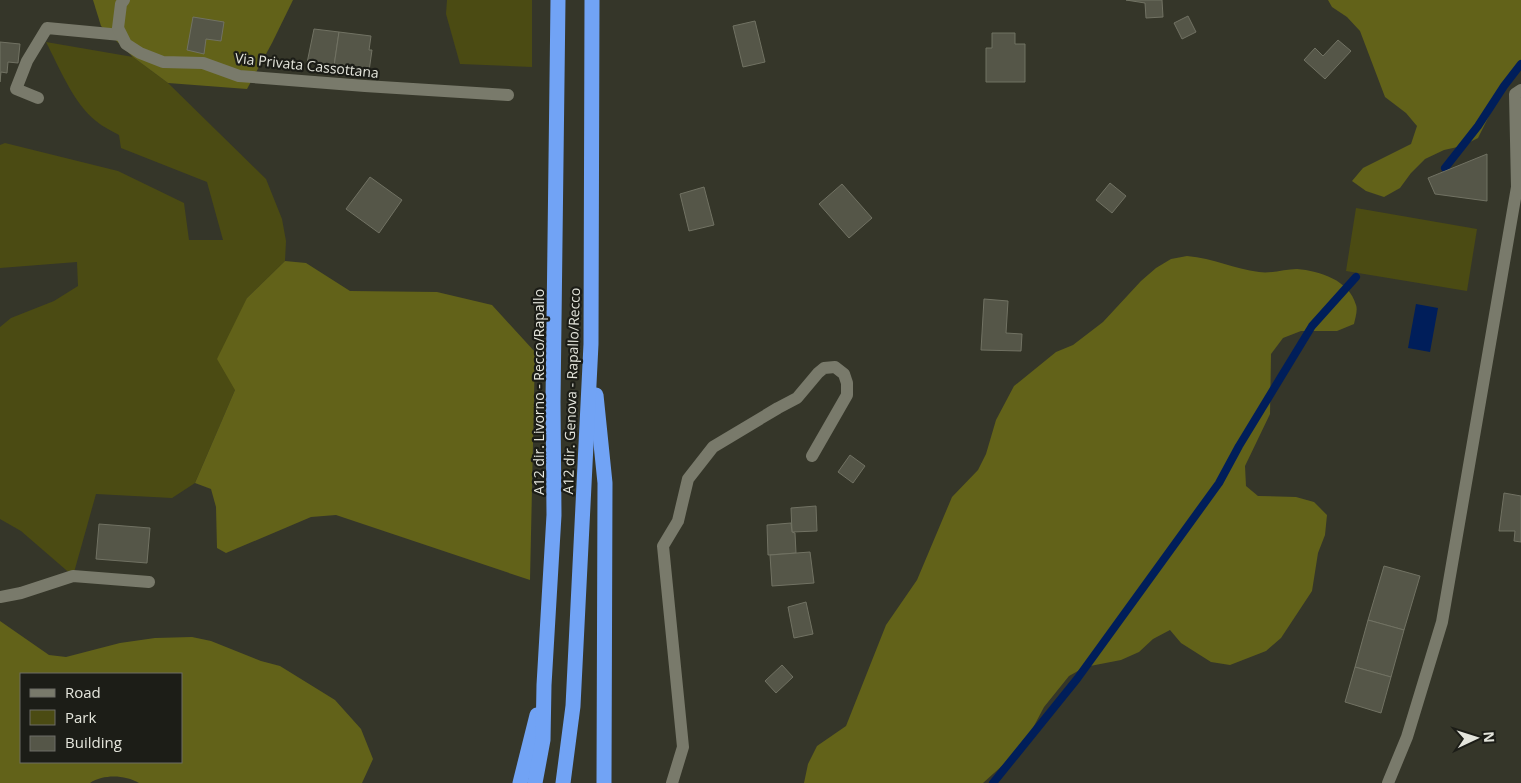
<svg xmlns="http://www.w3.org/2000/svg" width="1521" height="783" viewBox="0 0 1521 783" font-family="'Open Sans',sans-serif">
<rect width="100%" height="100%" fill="#353629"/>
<g fill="#4b4b13">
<path d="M447 0H532V67L460 64 446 14Z"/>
<path d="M46 42 133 57 168 83 266 179 282 219 286 241 285 261 247 298 235 390 195 483 172 498 96 494 73 576 21 531 0 519V327L11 318 54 301 78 286 77 262 0 268V145L5 143 118 171 184 203 189 240H223L207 182 121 148 119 135C112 131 103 127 96 121 74 104 59 67 46 42Z"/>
<path d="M1356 208 1477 229 1467 291 1346 271Z"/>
</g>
<g fill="#626219" fill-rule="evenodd">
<path d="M93 0H293L272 43 247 89 168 83 133 57 101 26Z"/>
<path d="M1328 0H1521V69L1504 86 1478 138 1462 146 1444 150 1425 159 1411 173 1400 188 1384 197 1366 191 1352 181 1363 168 1411 144 1417 126 1406 113 1385 97 1360 31 1347 17 1332 7Z"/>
<path d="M1187 256C1214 258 1234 269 1259 272 1271 274 1285 269 1297 269 1320 271 1349 280 1356 305 1358 310 1355 319 1354 324L1337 331H1301L1283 338 1271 354 1270 414 1245 466 1246 486 1258 496 1296 497 1314 502 1327 515 1325 535 1318 553 1312 591 1281 638 1266 651 1230 665 1211 662 1181 643 1170 630 1153 639 1139 652 1121 660 1085 667 1069 676 1044 707 1026 741 1014 755 983 783H804L808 764 817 746 846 726 886 625 917 580 952 497 978 470 986 454 996 420 1014 386 1056 352 1073 345 1103 322 1141 281 1156 268 1171 259Z"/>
<path d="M285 261 306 263 350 291 437 292 492 305 535 352 530 580 336 515 311 517 226 553 217 548 216 507 211 489 195 483 235 390 217 359 247 298Z"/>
<path d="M0 621 49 655 66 657 120 643 155 638 192 637 211 641 261 661 280 666 335 700 361 729 373 759 362 783H139C125 775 104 774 90 783H0ZM21 674H181V762H21Z"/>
</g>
<path fill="#001e5a" d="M1416 304 1438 308 1430 352 1408 348Z"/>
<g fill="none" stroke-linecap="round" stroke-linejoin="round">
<g stroke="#001e5a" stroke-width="8">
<path d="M1445 168 1478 126 1504 86 1521 64"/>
<path d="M993 783 1077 679 1219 483 1239 446 1312 326 1356 277"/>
</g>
</g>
<g fill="#555648" stroke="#717263">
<path d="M1126 0H1162L1163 17 1146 18 1145 3Z"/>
<path d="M1188 16 1196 32 1182 39 1174 23Z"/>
<path d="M193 17 224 22 221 41 206 39 204 54 187 50Z"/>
<path d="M755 21 765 62 743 67 733 26Z"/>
<path d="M314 29 339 32 334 66 307 63Z"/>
<path d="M339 32 371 36 369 50H372L369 71 334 66Z"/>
<path d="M992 33H1015V44H1025V82H986V48H992Z"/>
<path d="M1338 40 1351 51 1325 79 1304 60 1315 48 1323 56Z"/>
<path d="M0 42 20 44 18 63 8 62 7 73 1 72 0 82Z"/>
<path d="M1487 154V201L1435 194 1428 178Z"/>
<path d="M370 177 402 200 379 233 346 209Z"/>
<path d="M1110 183 1126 196 1112 213 1096 200Z"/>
<path d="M842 184 872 218 849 238 819 204Z"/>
<path d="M704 187 714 225 689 231 680 194Z"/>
<path d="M984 299 1008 301 1006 333 1022 334 1021 351 981 350Z"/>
<path d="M850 455 865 466 853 483 838 472Z"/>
<path d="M1504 493 1521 496V542L1514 541 1515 531H1499Z"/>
<path d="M816 506 817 531 792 532 791 508Z"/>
<path d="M791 523 792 532 795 533 796 553 768 555 767 525Z"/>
<path d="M99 524 150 528 147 563 96 559Z"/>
<path d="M810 552 814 583 772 586 770 555Z"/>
<path d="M1384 566 1420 576 1404 630 1368 620Z"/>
<path d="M806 602 813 634 794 638 788 607Z"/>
<path d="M1368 620 1404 630 1391 677 1355 667Z"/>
<path d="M782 665 793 677 776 693 765 681Z"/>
<path d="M1355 667 1391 677 1381 713 1345 702Z"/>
</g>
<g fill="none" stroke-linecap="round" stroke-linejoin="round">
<path stroke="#797a6b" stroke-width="12" d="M38 98 16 89 27 61 47 28 121 35"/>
<g stroke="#797a6b" stroke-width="12">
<path d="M124 0 121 4 118 28 126 44 140 53 163 62 203 63 239 76 365 86 508 95"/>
<path d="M0 597 21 593 73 576 149 582"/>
<path d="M672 783 683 747 663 546 678 521 688 479 713 447 778 408 797 398 818 373 824 368 835 367 844 374 847 383V395L812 456"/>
<path d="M1388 783 1407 737 1442 622 1517 187 1515 94 1521 90"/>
</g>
<g stroke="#71a3f5" stroke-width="15">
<path d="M596 395 605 483 604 783"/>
<path d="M520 783 537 715"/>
<path d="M535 783 543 740 544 685 554 515 553 402 558 0"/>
<path d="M563 783 573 706 591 344 592 0"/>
</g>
</g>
<g text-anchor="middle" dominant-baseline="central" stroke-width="4.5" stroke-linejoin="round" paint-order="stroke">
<g font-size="14" fill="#e4e5dc" stroke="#1c1d17">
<text transform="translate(307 65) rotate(6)">Via Privata Cassottana</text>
<text transform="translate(571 391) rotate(-88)">A12 dir. Genova - Rapallo/Recco</text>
<text transform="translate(538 392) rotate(-90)">A12 dir. Livorno - Recco/Rapallo</text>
</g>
</g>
<rect x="20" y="673" width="162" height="90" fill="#1c1d17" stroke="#6c6d66"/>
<rect x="30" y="689" width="25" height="8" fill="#797a6b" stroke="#6c6d66"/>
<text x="65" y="698" font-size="15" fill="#e4e5dc">Road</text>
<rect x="30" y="710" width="25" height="15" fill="#4b4b13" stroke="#6c6d66"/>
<text x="65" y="723" font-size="15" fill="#e4e5dc">Park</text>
<rect x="30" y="736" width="25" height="15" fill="#555648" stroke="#6c6d66"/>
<text x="65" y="748" font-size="15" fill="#e4e5dc">Building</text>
<g transform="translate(1476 738) rotate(86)" stroke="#1c1d17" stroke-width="4" paint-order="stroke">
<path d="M0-4L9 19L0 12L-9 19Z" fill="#e4e5dc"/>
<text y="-8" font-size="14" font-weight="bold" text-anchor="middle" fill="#e4e5dc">N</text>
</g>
</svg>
